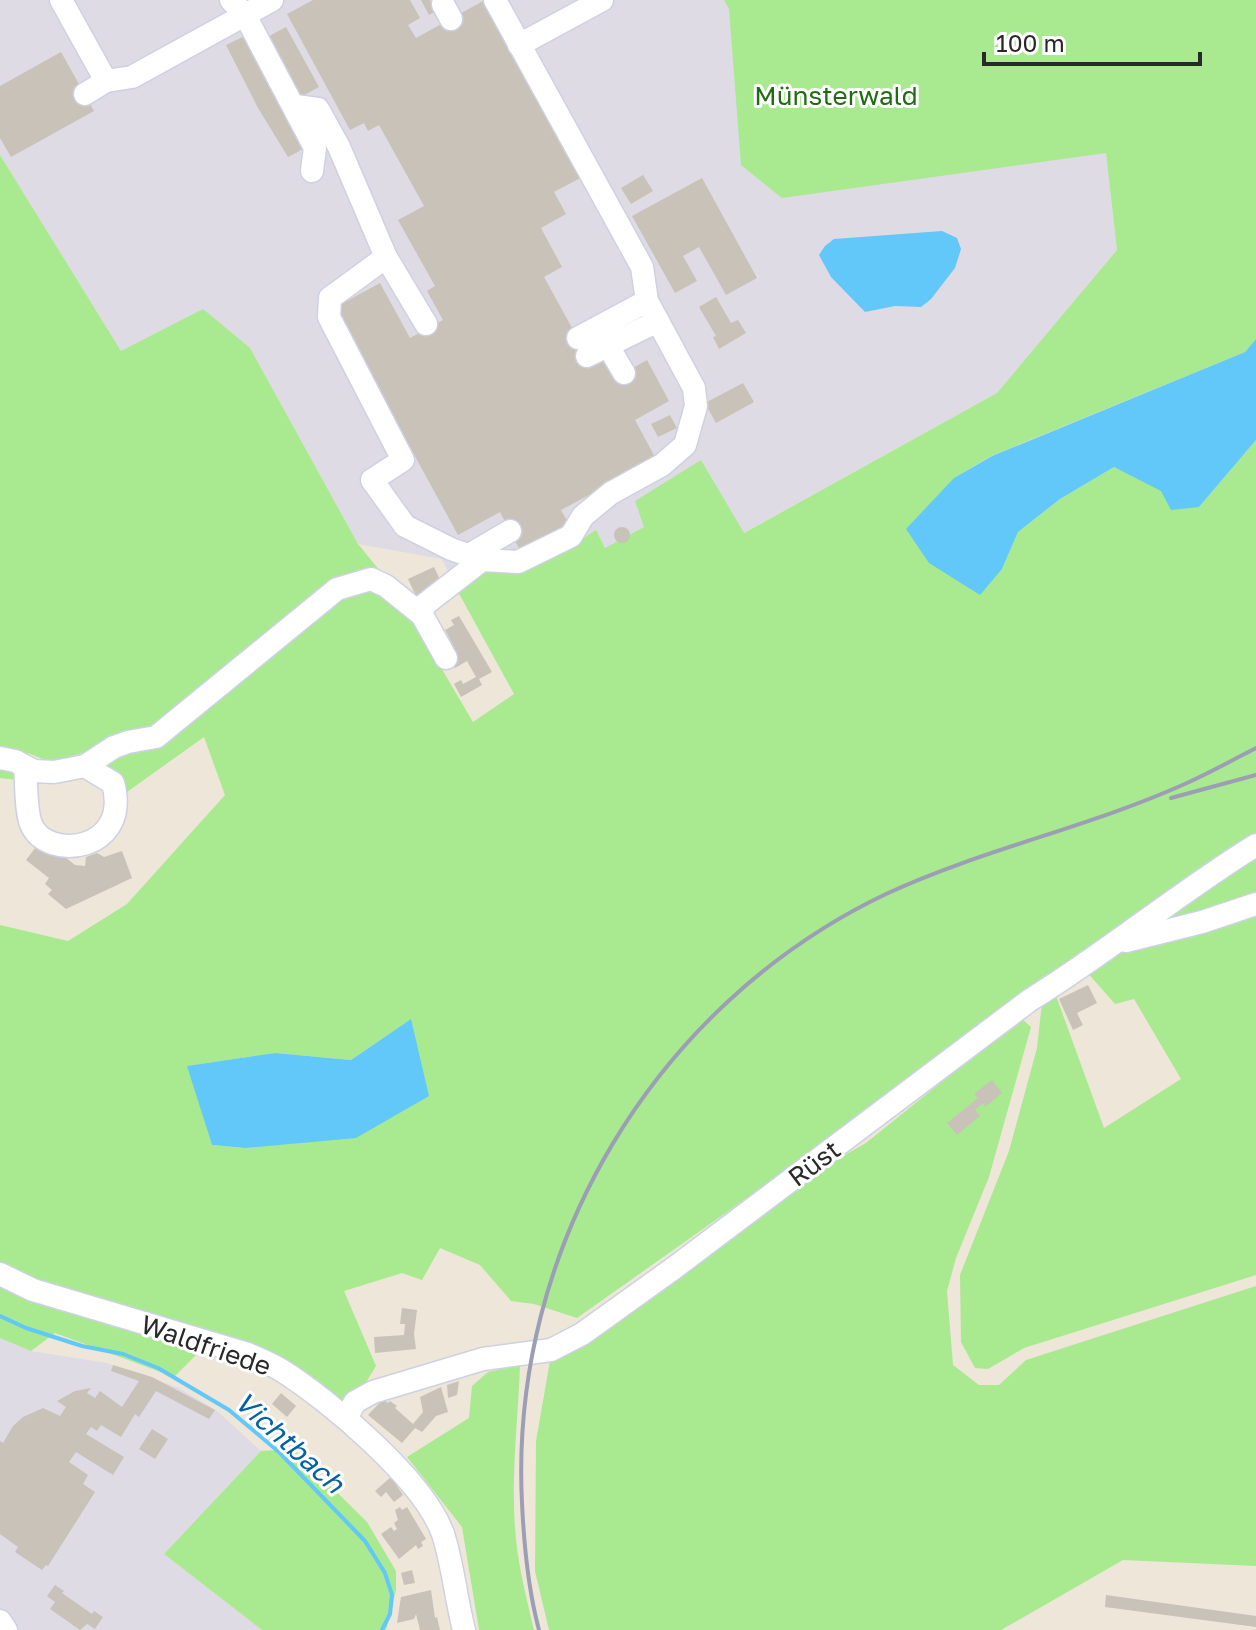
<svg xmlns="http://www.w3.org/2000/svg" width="1256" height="1630" viewBox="0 0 1256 1630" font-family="'Golos Text',sans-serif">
<rect width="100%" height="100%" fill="#ede6d9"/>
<g fill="#dedbe4">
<path d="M0 0H724L729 8 1086 154 1106 153 1117 250 997 393 743 533 700 460 644 527 605 548 596 530 579 541 456 588 442 559 358 544 250 348 121 351 0 155Z"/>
<path d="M0 1338 31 1351 107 1363 179 1388 217 1411 261 1451 164 1554 262 1630H0Z"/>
</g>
<g fill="#a9e990" fill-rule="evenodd">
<path d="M724 0H1256V339L1245 352 991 456 954 478 1002 569 1018 532 1060 499 1114 467 1199 507 1256 440V1275L1024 1348 988 1369 975 1368 961 1342 960 1275 1009 1151 1037 1048 1042 1003 1055 993 1104 1128 1181 1079 1134 999 1115 1004 1079 963 577 1318 534 1304 511 1301 480 1265 440 1248 422 1280 402 1273 344 1291 376 1366 351 1407 284 1368 202 1349 174 1377 55 1333 31 1351 0 1338V925L68 941 127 904 225 795 204 737 120 797 97 749 50 762 28 753 18 780 0 778V155L121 351 203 309 250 348 358 544 411 609 420 632 473 722 514 694 456 588 490 569 579 541 596 530 605 548 644 527 635 501 701 460 744 533 997 393 1117 250 1106 153 782 198 741 165 729 9ZM411 1019 245 1148 212 1145 188 1066 275 1053 351 1060Z"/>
<path d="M1021 1018 1031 1027 989 1177 956 1258 947 1291 953 1365 979 1385H999L1026 1360 1256 1286V1566L1123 1560 1001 1630H549L535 1571 536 1441 550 1361 746 1211 866 1143Z"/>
<path d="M520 1365C518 1423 510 1481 516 1539 519 1570 527 1600 534 1630H479L462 1527 407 1457 469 1418 472 1386 488 1372Z"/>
<path d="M293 1449 367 1522 396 1571V1590L386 1630H262L164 1554 261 1451Z"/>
</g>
<g fill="#62c7f9">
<path d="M942 231 957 238 961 249 955 268 931 299 921 307 895 306 865 312 831 277 819 255 825 246 834 239Z"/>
<path d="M1256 339V440L1199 507 1171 510 1161 491 1114 467 1060 499 1018 532 1002 569 980 595 929 563 906 529 954 478 992 456 1245 352Z"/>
<path d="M411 1019 429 1096 356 1138 245 1148 212 1145 187 1066 275 1053 351 1060Z"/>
</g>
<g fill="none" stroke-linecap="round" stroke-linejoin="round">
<path stroke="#62c7f9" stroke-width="4" d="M0 1316 26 1328 82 1346 123 1354 158 1368 229 1410 279 1452 365 1541 385 1573 392 1595 390 1614 382 1630"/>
</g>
<g fill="#c8c2b9">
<path d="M313 0H410L420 18 408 25 416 38 485 0 584 176 554 192 566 214 541 228 562 267 544 277 593 366 605 360 615 378 647 360 669 401 635 420 656 459 561 510 570 526 521 552 500 512 458 535 334 308 380 283 410 338 443 320 427 291 435 286 398 220 424 206 379 125 368 131 364 123 350 130 287 14Z"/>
<path d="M421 0H430L436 11 429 15Z"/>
<path d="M286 27 319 87 295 100 262 40Z"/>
<path d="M249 34 307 147 288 157 258 108 226 45Z"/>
<path d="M61 52 94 111 11 157 0 138V86Z"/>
<path d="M643 175 653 191 631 204 621 188Z"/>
<path d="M702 178 757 278 726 295 699 247 683 256 697 281 675 293 632 216Z"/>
<path d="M716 297 731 323 738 320 746 333 719 349 713 337 716 336 699 307Z"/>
<path d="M743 383 754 402 716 423 705 403Z"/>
<path d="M670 415 677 428 658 437 651 424Z"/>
<circle cx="622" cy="535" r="8"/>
<path d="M434 567 442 584 416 596 408 579Z"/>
<path d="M459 616 492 672 479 679 482 685 461 697 454 684 461 680 463 684 476 677 467 661 455 668 444 649 453 645 445 630 454 625 451 620Z"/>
<path d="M42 839 75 865 85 866 86 857 97 853 104 857 122 851 132 878 66 909 48 894 52 890 45 884 49 878 26 860Z"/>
<path d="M1088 985 1097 1003 1077 1013 1083 1025 1073 1030 1059 999Z"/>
<path d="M992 1080 1002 1093 985 1107 983 1103 975 1110 980 1116 957 1135 947 1123 978 1098 974 1094Z"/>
<path d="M402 1308 417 1310 414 1334 416 1349 375 1353 374 1337 404 1335 405 1324H400Z"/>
<path d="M113 1365 152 1377 215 1410 209 1419 156 1391 139 1417 135 1414 121 1437 101 1425 97 1431 91 1427 86 1434 124 1457 113 1475 76 1452 69 1462 88 1475 83 1484 95 1492 48 1566 46 1565 42 1570 15 1552 18 1547 0 1534V1441L3 1443 13 1426 23 1417 43 1408 60 1416 66 1407 57 1401 75 1391 91 1388 87 1393 95 1398 100 1391 122 1407 139 1381 111 1371Z"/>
<path d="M459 1381 457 1395 448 1398 447 1385Z"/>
<path d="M441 1387 448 1412 436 1416 422 1432 415 1428 402 1443 368 1415 383 1399 388 1403 390 1401 397 1406 395 1408 413 1424 423 1412 420 1397Z"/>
<path d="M281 1393 296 1406 287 1417 272 1404Z"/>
<path d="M152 1429 168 1439 155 1459 139 1449Z"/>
<path d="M391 1477 403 1495 394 1502 386 1492 381 1497 375 1491Z"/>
<path d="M400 1507 402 1510 407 1507 426 1539 421 1542 423 1546 418 1549 416 1545 399 1559 381 1534 391 1527 394 1531 397 1529 394 1523 398 1520 395 1510Z"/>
<path d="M412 1570 415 1583 404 1585 401 1573Z"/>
<path d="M55 1585 64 1591 62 1593 92 1614 94 1611 103 1617 95 1629 87 1624 80 1630 50 1609 55 1602 47 1596Z"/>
<path d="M431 1590 435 1618 437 1617 440 1630H420L416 1614 414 1619 397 1623 401 1597Z"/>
<path d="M1106 1595 1256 1616V1627L1105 1607Z"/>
</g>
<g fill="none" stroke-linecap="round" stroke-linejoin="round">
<defs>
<g id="minor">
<path d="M61 0 106 81 132 77 272 0"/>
<path d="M231 0 245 15 315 148 312 171"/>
<path d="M443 4 451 19"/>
<path d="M519 45 602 0"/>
<path d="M85 94 106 81"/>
<path d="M295 106 318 109 339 147 386 257"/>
<path d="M426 324 386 257 330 298 329 317 403 460 372 480 405 526 451 549 482 560 518 562 571 536 583 516 611 493 662 465 685 445 696 406 694 388 647 301 642 267 495 0"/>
<path d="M578 338 647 301"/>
<path d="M608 346 624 373"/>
<path d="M587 356 658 321"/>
<path d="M469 555 510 531"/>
<path d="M446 658 422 615 424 605 482 560"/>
<path d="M0 758 15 761 34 771 54 772 85 766 114 747 128 742 156 737 337 589 371 579 386 586 422 615"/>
<path d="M25 767C27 784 25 808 31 824 46 862 132 852 113 783L85 766"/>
<path d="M1126 941 1202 922 1256 904"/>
<path d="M0 1274 33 1290 248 1354C259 1359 271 1364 281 1370 329 1400 424 1480 443 1534 453 1565 456 1599 464 1630"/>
<path d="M346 1418 355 1402 373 1392 483 1359 551 1350 582 1334 674 1268 1030 1000C1108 952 1178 893 1256 845"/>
<path d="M0 1621 6 1630"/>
</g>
</defs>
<use href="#minor" stroke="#ced1e4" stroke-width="25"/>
<use href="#minor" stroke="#fff" stroke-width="22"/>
<g stroke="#9c9eb5" stroke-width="4">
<path d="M1171 798 1256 775"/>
<path d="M539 1630C528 1589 524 1546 522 1503 509 1248 655 1004 886 894 983 849 1090 827 1187 783 1211 772 1233 760 1256 748"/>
</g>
</g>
<g text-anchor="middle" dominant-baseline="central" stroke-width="6" stroke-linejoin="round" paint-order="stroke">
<g font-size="26" fill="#206c13" stroke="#fff">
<text x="836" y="95">Münsterwald</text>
</g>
<g font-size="26" fill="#292929" stroke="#fff">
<text transform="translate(814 1163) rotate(-37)">Rüst</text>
<text transform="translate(206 1345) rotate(19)">Waldfriede</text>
</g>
<g font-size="28" font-style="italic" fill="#0262a4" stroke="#fff">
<text transform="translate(290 1442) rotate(42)">Vichtbach</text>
</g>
</g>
<path d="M984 52v12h216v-12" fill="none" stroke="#292929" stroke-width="4"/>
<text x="996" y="52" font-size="24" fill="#292929" stroke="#ffffff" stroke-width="6" paint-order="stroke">100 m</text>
</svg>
